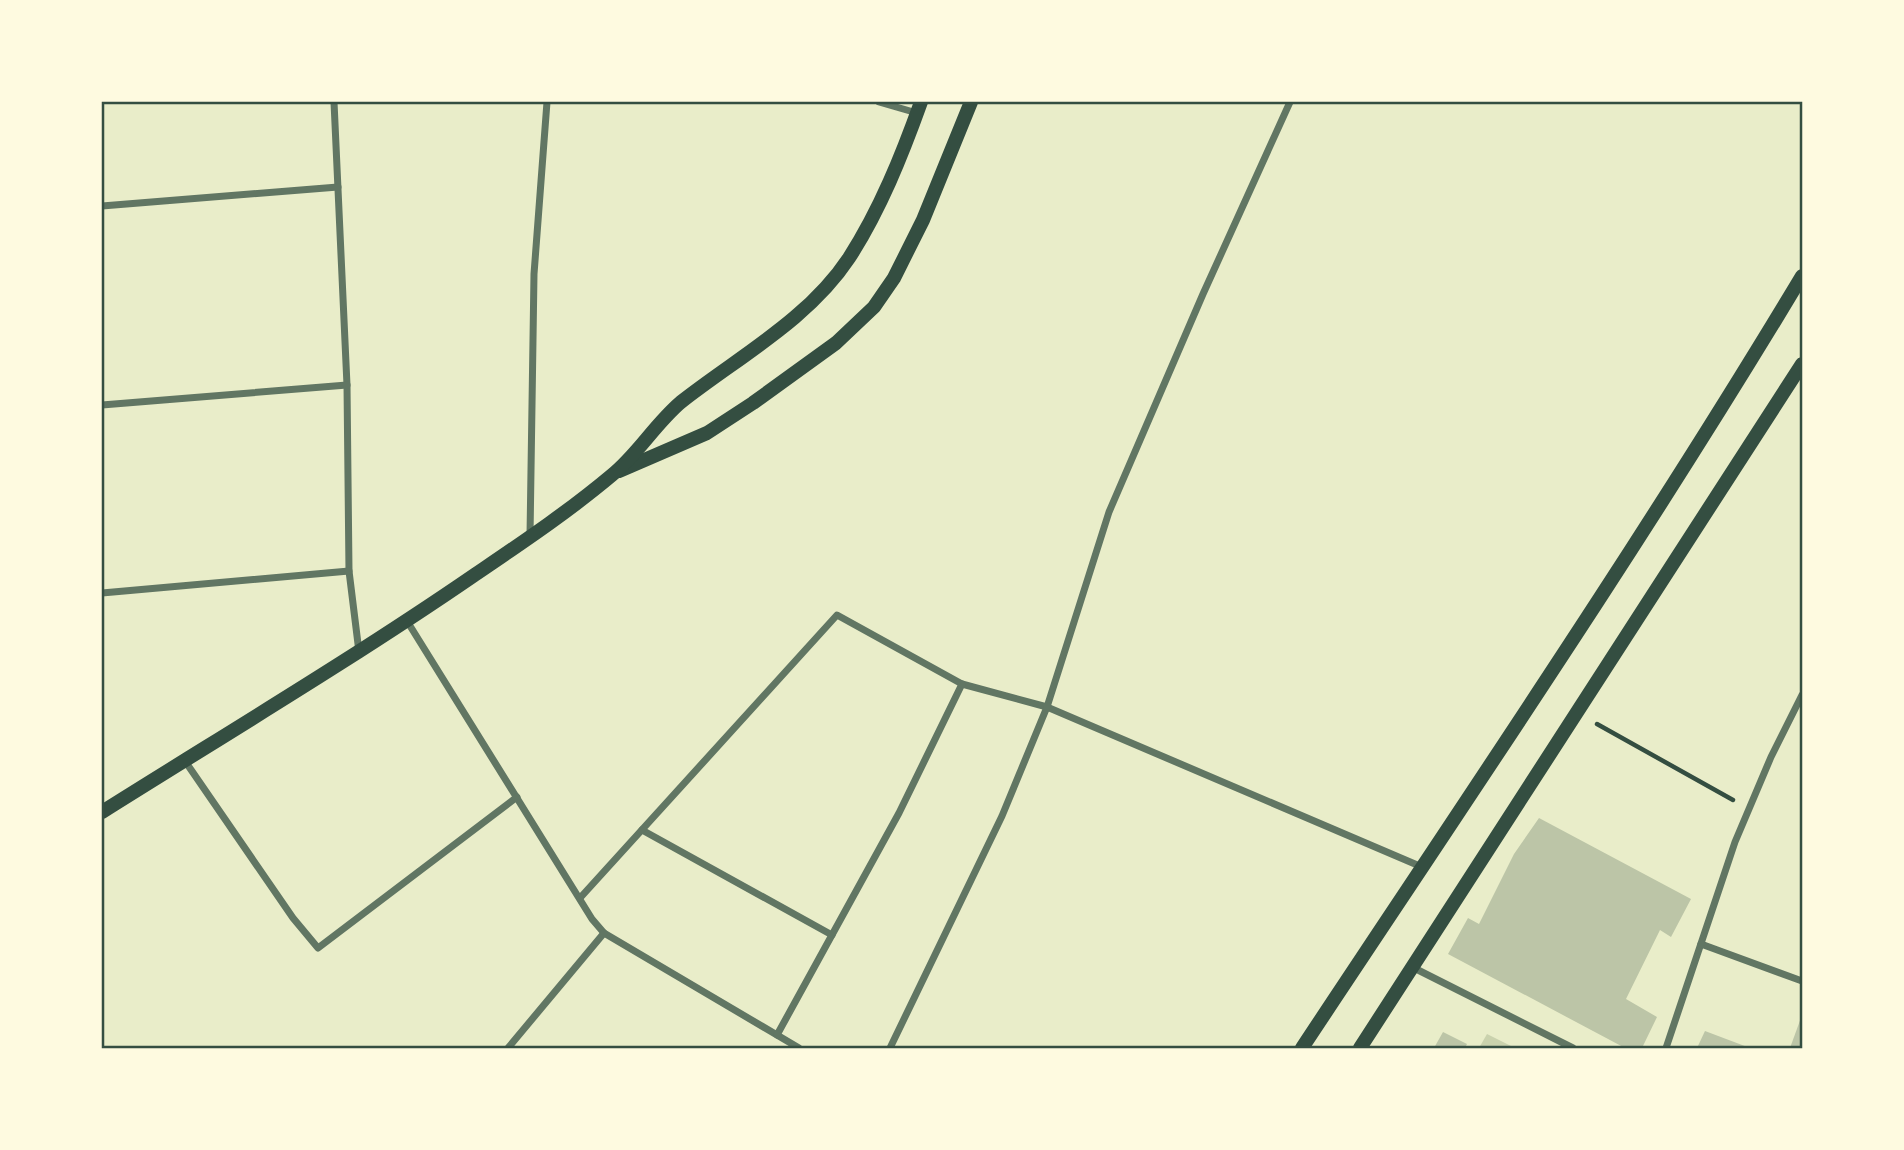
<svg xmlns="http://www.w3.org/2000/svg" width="1904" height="1150" viewBox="0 0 1904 1150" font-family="Poppins,sans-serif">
<rect width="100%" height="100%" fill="#e9edc9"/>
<path fill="#cad2ad" d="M1487 1034 1515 1048H1479Z"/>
<g fill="#bcc5a7">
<path d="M1539 818 1691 899 1671 937 1660 930 1626 999 1657 1017 1642 1048H1625L1448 954 1468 918 1479 924 1514 854Z"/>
<path d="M1802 1015V1048H1790Z"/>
<path d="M1705 1031 1750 1048H1697Z"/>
<path d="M1443 1032 1467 1044 1465 1048H1434Z"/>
</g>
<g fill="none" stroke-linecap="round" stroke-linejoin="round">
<path stroke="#344e41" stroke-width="4.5" d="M1597 724 1733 800"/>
<g stroke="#617663" stroke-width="7">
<path d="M334 102 347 385 349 571 359 652"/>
<path d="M879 102 917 113"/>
<path d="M102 206 338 187"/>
<path d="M102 405 347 385"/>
<path d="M530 536 534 274 547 102"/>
<path d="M102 593 349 571"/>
<path d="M407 621 592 919 604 933 799 1048"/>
<path d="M185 761 293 918 318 948 517 797"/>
<path d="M642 830 832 935"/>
<path d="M580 898 837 615 962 684 1047 707 1422 867"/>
<path d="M1701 944 1802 981"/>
<path d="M1414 968 1573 1048"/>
<path d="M777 1035 899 813 962 684"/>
<path d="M508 1048 604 933"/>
<path d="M890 1048 1002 816 1047 707 1109 512 1203 294 1290 102"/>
<path d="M1666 1048 1735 842 1771 757 1802 695"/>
</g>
<g stroke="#344e41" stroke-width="14">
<path d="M619 471 707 433 753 403 836 343 874 307 894 278 923 220 971 102"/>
<path d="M102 812C226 734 352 659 473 576 520 544 568 512 612 475 638 454 655 424 681 402 738 357 808 320 849 258 880 210 902 155 921 102"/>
<path d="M1302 1048C1471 793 1644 539 1802 276"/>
<path d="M1360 1048 1802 364"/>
</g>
</g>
<rect width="1904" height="1150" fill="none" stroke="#fefae0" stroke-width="206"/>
<rect x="103" y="103" width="1698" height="944" fill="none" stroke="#344e41" stroke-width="2.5"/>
</svg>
